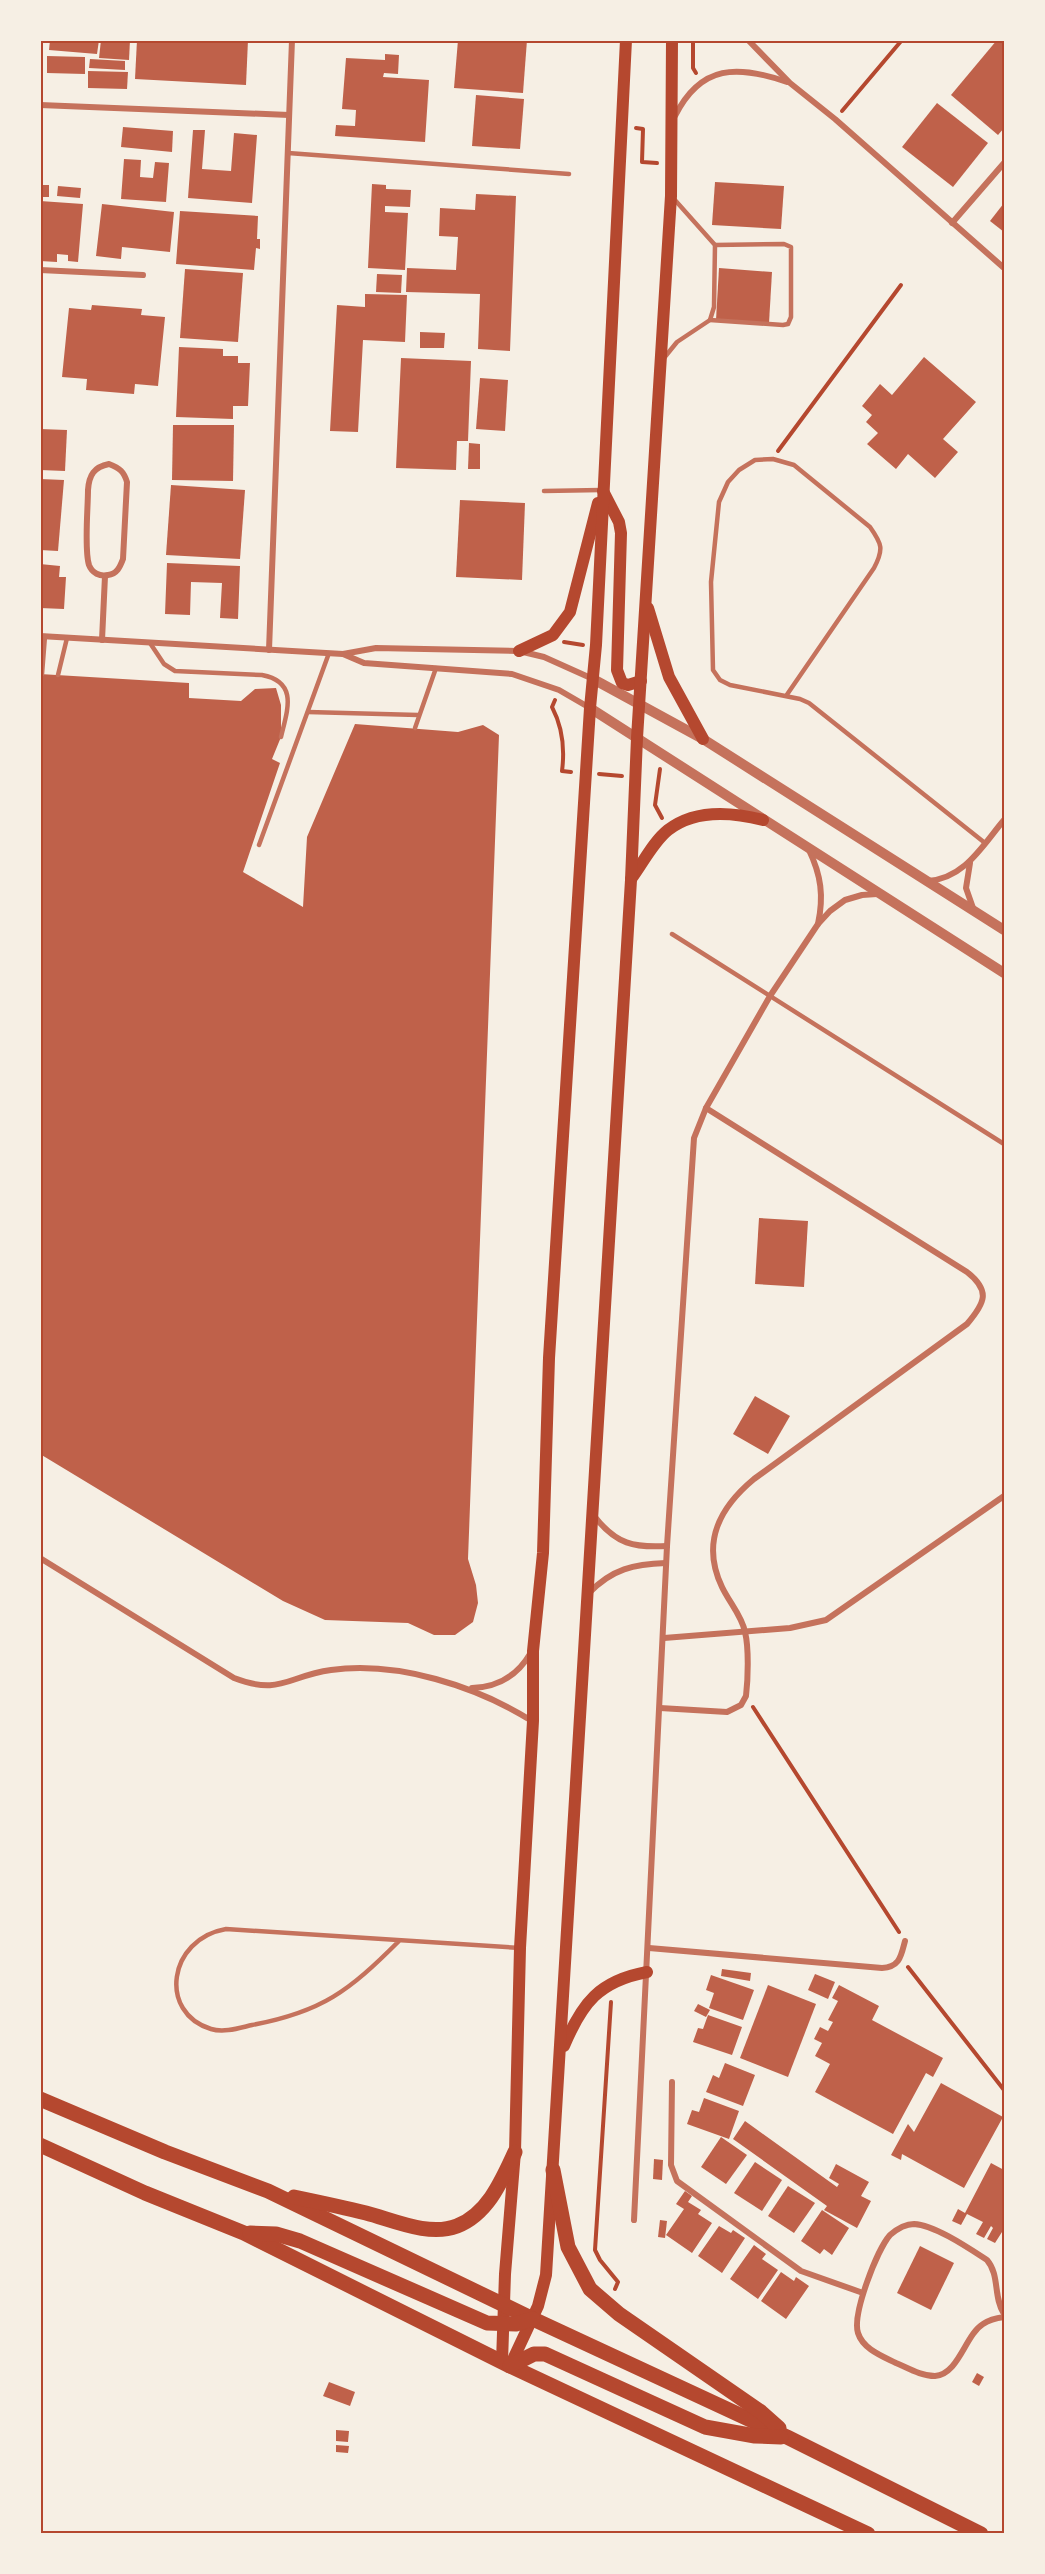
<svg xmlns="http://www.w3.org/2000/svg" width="1045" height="2574" viewBox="0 0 1045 2574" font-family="'Asap Condensed',sans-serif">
<rect width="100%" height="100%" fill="#f6efe4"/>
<g fill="#bf614a">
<path d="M50 40H99L97 54 49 50Z"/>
<path d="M101 40H130L129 60 99 58Z"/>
<path d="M137 40H248L246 85 135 79Z"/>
<path d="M458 40H527L523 93 454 88Z"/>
<path d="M997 40H1004V128L998 135 951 95Z"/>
<path d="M385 54 399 55 398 74 384 73 383 77 429 80 425 142 335 136 336 125 355 126 356 110 342 109 346 58 385 60Z"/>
<path d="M47 56 85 57V74L47 73Z"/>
<path d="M90 59 125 61V70L89 68Z"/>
<path d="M88 71 128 72 127 89 88 88Z"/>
<path d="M476 95 524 99 520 149 472 146Z"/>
<path d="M937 103 988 143 953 187 902 147Z"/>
<path d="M123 127 173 131 172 152 121 147Z"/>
<path d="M193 130H205L202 169 231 171 234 133 257 135 252 203 188 198Z"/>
<path d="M124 159 141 160 140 177 153 178 155 162 169 163 166 202 121 199Z"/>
<path d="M715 182 784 186 781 229 712 225Z"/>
<path d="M372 184 386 185V189L411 190 410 207 385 206V212L408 213 405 270 368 268Z"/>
<rect x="40" y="185" width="9" height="12"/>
<path d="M58 186 81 188 80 198 57 196Z"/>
<path d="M476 194 516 196 510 351 478 349 480 294 406 292 407 268 456 270 458 237 439 236 440 208 475 210Z"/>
<path d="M40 201 83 204 78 262 68 261V255L57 254V262L40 261Z"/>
<path d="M1004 203V232L990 221Z"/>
<path d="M102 204 174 212 170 252 122 247 121 259 96 256Z"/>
<path d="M180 211 258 216 257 239H260V249L256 248 254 270 176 264Z"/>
<path d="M719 268 772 272 769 323 716 320Z"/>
<path d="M185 269 243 273 238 342 180 338Z"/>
<path d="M377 274 402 275 401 293 376 292Z"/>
<path d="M365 294 407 295 405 342 363 340 358 432 330 431 337 305 365 307Z"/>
<path d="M92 305 142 309 141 315 165 317 158 386 135 384 134 394 86 390 87 379 62 377 69 308 91 310Z"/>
<path d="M420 332 445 333 444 348H420Z"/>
<path d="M179 347 223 349V356H238V363H250L248 406H233V419L176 417Z"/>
<path d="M924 357 976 402 943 439 958 452 935 478 908 454 896 469 867 444 878 433 866 422 872 415 862 406 880 384 892 395Z"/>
<path d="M401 358 471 361 468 441H457L456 470 396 468Z"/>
<path d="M480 378 508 380 505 431 476 429Z"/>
<path d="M173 425H234L233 481 172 480Z"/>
<path d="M40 429 67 430 65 471 40 470Z"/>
<path d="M469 443 480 444V469H468Z"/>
<path d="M40 479 64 480 58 551 40 550Z"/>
<path d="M171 485 245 490 240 559 166 555Z"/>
<path d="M460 500 525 503 522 580 456 577Z"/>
<path d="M167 563 240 566 238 619 220 618 222 583 191 582 190 615 165 614Z"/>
<path d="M40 564 60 566 59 577H66L64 609 40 608 43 576H40Z"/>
<path d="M40 674 189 683V698L241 701 255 689 276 688 281 705V737L272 759 280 763 243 872 303 907 307 837 355 724 458 732 483 725 499 735 468 1559 476 1585 478 1603 473 1622 455 1635H434L408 1623 325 1620 283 1601 40 1454Z"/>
<path d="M759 1218 808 1221 804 1287 755 1284Z"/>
<path d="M755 1396 790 1416 768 1454 733 1434Z"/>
<path d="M722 1969 751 1973 750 1981 721 1976Z"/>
<path d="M815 1974 835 1982 828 1999 808 1990Z"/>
<path d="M711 1975 754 1990 743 2020 709 2008 714 1993 706 1990Z"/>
<path d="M768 1985 816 2004 788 2077 740 2058Z"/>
<path d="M839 1985 879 2006 872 2020 943 2058 933 2077 926 2073 893 2134 815 2092 830 2064 815 2056 822 2043 814 2039 820 2027 828 2031 833 2022 828 2020 838 2001 832 1998Z"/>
<path d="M698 2004 710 2010 706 2017 694 2011Z"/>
<path d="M708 2015 742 2027 732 2055 693 2042 698 2028 703 2029Z"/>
<path d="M725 2063 755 2075 743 2106 706 2092 713 2075 719 2078Z"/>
<path d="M941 2083 1003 2117 964 2188 902 2154 901 2160 891 2155 908 2124 914 2132Z"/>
<path d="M704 2098 739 2111 729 2139 687 2124 692 2110 699 2112Z"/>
<path d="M745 2121 837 2187 839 2184 829 2178 836 2164 869 2182 861 2196 871 2201 857 2228 824 2210 827 2206 733 2139Z"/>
<path d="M721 2137 747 2155 726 2184 701 2167Z"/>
<path d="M654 2159 663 2160 662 2180 653 2179Z"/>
<path d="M755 2162 782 2180 762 2211 734 2193Z"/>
<path d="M991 2163 1004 2170V2233L1002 2232 995 2243 987 2239 993 2228 991 2226 984 2238 976 2234 983 2222 967 2214 961 2225 952 2221 958 2209 965 2213Z"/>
<path d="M788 2186 815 2203 794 2233 768 2216Z"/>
<path d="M685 2191 692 2196 688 2202 701 2210 698 2214 712 2223 692 2253 666 2235 684 2209 676 2204Z"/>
<path d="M822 2210 849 2228 832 2255 824 2249 820 2254 801 2241Z"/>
<path d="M660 2220 667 2221 665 2238 658 2237Z"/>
<path d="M719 2226 731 2233 733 2230 745 2238 722 2273 698 2256Z"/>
<path d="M754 2245 766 2254 762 2259 778 2270 758 2299 730 2279Z"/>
<path d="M920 2246 954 2263 931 2310 897 2293Z"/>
<path d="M781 2272 794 2281 796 2277 809 2286 786 2319 761 2301Z"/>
<path d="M977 2373 984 2377 979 2386 972 2382Z"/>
<path d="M329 2382 355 2392 350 2406 323 2396Z"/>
<path d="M336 2430 349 2431 348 2442 336 2441Z"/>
<path d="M336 2445 349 2446 348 2453 336 2452Z"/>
</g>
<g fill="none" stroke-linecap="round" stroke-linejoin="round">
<g stroke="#b5482f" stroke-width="4">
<path d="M693 40V68L696 73"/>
<path d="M842 111 902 40"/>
<path d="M636 128 643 129 642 162 657 163"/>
<path d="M778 451 901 285"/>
<path d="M564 642 583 645"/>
<path d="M555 700 552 707C563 728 565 748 562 771L571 772"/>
<path d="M660 769 655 805 662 818"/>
<path d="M599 774 622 776"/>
<path d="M753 1707 899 1932"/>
<path d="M908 1967 1004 2090"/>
<path d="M611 2002 595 2250 600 2260 618 2282 615 2289"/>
</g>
<g stroke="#c5725c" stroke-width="4.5">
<path d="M288 153 569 174"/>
<path d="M710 320 783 325 788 324 791 317V247L784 244 715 245"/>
<path d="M664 358 677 342 710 320 714 307 715 245 674 199"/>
<path d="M544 491 601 490"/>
<path d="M150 643 164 664 175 671 262 675C299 682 287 711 281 737"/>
<path d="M42 674 45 636"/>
<path d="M58 675 67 638"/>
<path d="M786 696 874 568C884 549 882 544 870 527L794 465 773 459 755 460 739 470 728 482 719 502 711 582 713 670 720 680 730 685 800 699 809 703 985 843"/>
<path d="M308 712 418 715"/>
<path d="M415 728 436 668"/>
<path d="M259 845 329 653"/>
<path d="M672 934 1004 1144"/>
<path d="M399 1941C349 1991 322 2012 252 2025 239 2028 224 2033 211 2029 158 2013 168 1939 226 1929L520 1948"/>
</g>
<g stroke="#c5725c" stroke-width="6">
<path d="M748 40 790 83 835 119 1004 268"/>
<path d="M40 105 289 115"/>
<path d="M675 116C701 64 738 65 787 82"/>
<path d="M952 223 1004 163"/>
<path d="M40 270 143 275"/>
<path d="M109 464C120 468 124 472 127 482L123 559C120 567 117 574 108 575 100 577 92 573 89 565 84 550 88 508 88 490 89 475 94 467 109 464Z"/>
<path d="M40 636 343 654 376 648 519 651 544 657 593 679"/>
<path d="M102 640 105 576"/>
<path d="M269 650 292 40"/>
<path d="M343 654 364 663 512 674 559 690 590 708"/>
<path d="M809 850C821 875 824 896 818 924"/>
<path d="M970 863 966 888 973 908"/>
<path d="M928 881C965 878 982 846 1004 820"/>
<path d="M595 1517C616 1544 634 1548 667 1546"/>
<path d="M40 1558 234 1678C281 1696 287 1676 331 1670 398 1661 476 1686 532 1721"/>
<path d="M589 1593C612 1569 634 1564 666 1563"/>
<path d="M664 1638 790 1628 826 1620 1004 1496"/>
<path d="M472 1688C498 1687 517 1676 530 1654"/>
<path d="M660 1708 727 1712 741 1705 746 1696C748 1679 749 1648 745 1632 742 1616 729 1602 722 1587 701 1543 719 1508 754 1479L967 1324C985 1303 991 1291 967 1272L706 1108"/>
<path d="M649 1948 882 1968C900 1967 901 1956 905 1941"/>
<path d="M672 2082 671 2165 677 2181 801 2271 863 2293"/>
<path d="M634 2220 667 1546 694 1138 706 1108 770 996 818 924 830 911 845 900 862 895 877 894"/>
<path d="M1004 2314C993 2297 1000 2275 987 2260 970 2249 935 2225 914 2224 905 2224 897 2229 890 2235 877 2250 852 2314 858 2333 863 2349 882 2356 896 2363 908 2368 921 2376 935 2376 959 2374 965 2335 983 2324 989 2320 997 2318 1004 2317"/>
</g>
<g stroke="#c5725c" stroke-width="10">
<path d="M593 679 703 739 1004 930"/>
<path d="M590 708 1004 973"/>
</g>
<g stroke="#b5482f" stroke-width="12">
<path d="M603 491 619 522 621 533 617 670 622 683 628 685 641 681"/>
<path d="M648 608 669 677 703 739"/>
<path d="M519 651 553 635 570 612 598 503"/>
<path d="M631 879C643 863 653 842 668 830 695 809 732 812 763 820"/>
<path d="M564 2046C582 2003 599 1981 647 1972"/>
<path d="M502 2362 505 2274 515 2152 520 1948 533 1721V1651L543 1553 549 1358 590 708 596 645 626 40"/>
<path d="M510 2366 538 2306 546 2275 631 880 637 738 671 196 672 40"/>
</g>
<g stroke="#b5482f" stroke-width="15">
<path d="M40 2099 165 2152 268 2191 533 2319 787 2437 981 2534"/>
<path d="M40 2145 145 2193 244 2233 510 2366 868 2534"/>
<path d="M553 2170 568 2247 590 2289 619 2314 761 2412 779 2428"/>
<path d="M294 2197C318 2202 342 2207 366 2213 393 2220 429 2237 457 2226 488 2214 502 2180 515 2152"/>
<path d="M250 2233 276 2234 300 2241 487 2323 516 2324 533 2319"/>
<path d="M510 2366 534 2354H545L705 2427 755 2436 781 2437"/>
</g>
</g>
<rect width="1045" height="2574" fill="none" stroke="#f6efe4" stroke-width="84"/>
<rect x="42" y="42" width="961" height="2490" fill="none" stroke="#b5482f" stroke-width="2"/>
</svg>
